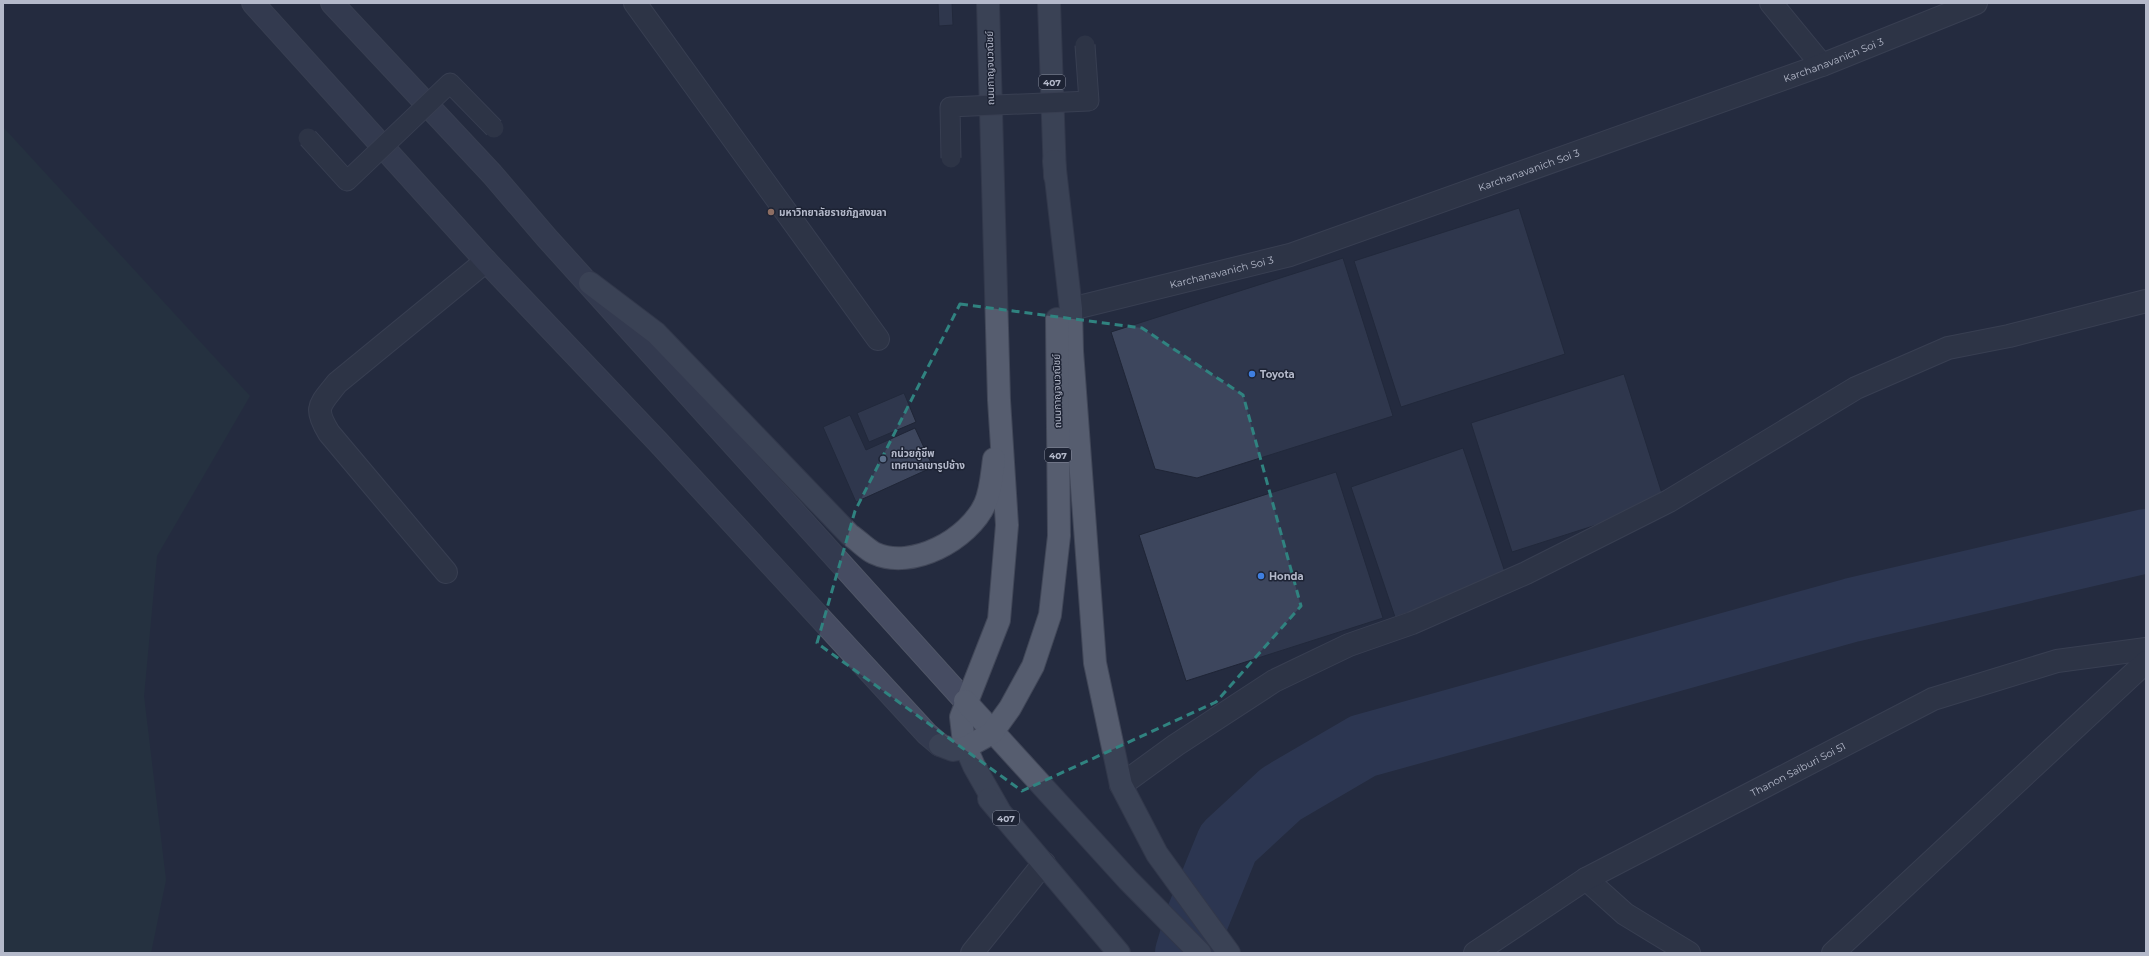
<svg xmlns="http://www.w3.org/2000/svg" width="2149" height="956" viewBox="0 0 2149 956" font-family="Montserrat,'Noto Sans Thai',sans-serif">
<rect width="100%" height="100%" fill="#242b3f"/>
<path fill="#263940" d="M3 127 250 396 157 556 144 696 166 880 151 953H3Z"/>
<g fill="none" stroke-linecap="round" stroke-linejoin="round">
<path stroke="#374466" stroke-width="64" d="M1187 953 1197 919 1228 843 1281 794 1363 746 1852 610 2146 541"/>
</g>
<g fill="#3d465d" stroke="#1f2536">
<path d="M938 3H952L953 25 939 26Z"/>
<path d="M1519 208 1565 354 1401 407 1354 261Z"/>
<path d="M1343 258 1393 416 1197 478 1155 469 1111 332Z"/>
<path d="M1624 374 1665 503 1512 552 1471 423Z"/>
<path d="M904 393 916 422 869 442 857 413Z"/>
<path d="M850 415 866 450 915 428 933 467 856 502 823 427Z"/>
<path d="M1463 448 1507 578 1395 617 1351 487Z"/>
<path d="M1336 472 1383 618 1186 681 1139 535Z"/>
</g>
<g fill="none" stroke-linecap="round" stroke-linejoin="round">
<defs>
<g id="street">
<path d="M635 3 878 339"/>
<path d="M1771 3 1822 65"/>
<path id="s1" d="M1071 309 1290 255 1822 65 1976 3"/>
<path d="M446 572 329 433C313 407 320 405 337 383L486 261"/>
<path d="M1121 785 1176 745 1274 681 1349 645 1412 623 1526 573 1669 501 1856 388 1948 348 2009 336 2146 301"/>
<path d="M1586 879 1625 914 1689 953"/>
<path d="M972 953 1044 863"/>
<path id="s2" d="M1475 953 1586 879 1933 699 2057 661 2146 649"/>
<path d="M1833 953 2146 662"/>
</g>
<g id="secondary">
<path d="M253 3 486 261 659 443 927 734 940 745"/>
<path d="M332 3 492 174 546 237 965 701"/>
</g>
<g id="primary">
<path d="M988 3 999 400 1007 525 999 620 961 717 964 743 974 766 999 810"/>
<path d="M1049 3 1055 176"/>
<path d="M1054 161 1071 309 1072 351 1095 663 1121 785 1157 854 1229 953"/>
<path d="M590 283 656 333 850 535C858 540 866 549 874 553 912 571 969 539 985 504 991 491 992 473 994 459"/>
<path d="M965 701 1128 880 1200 953"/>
<path d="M940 745 953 750 965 748 992 733 1010 708 1033 666 1050 615 1059 536 1057 319"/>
<path d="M989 799 1119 953"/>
</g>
</defs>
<use href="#street" stroke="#505667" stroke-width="24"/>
<use href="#secondary" stroke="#505667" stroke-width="24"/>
<use href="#primary" stroke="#414758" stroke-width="24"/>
<use href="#street" stroke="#383e4f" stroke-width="22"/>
<use href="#secondary" stroke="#464c62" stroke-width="22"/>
<use href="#primary" stroke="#565d6f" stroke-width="22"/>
<defs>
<g id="lane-bridge">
<path d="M308 138 347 181 450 83 494 128"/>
<path d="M951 158 950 107 1089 101 1085 45"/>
</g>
</defs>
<use href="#lane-bridge" stroke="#505667" stroke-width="21" stroke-linecap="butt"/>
<use href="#lane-bridge" stroke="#383e4f" stroke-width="19"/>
</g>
<path d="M0 0H2149V956H0ZM960 304 1142 328 1243 395 1301 606 1216 702 1022 791 817 643 855 511Z" fill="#242b3f" fill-opacity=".55" fill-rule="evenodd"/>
<path fill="none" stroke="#308380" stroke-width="3" stroke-dasharray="8 5" stroke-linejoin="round" d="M960 304 1142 328 1243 395 1301 606 1216 702 1022 791 817 643 855 511Z"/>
<circle fill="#8d6e63" stroke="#1d2334" stroke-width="1.5" cx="771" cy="212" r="4"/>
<g fill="#3f7fe0" stroke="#1d2334" stroke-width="1.5">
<circle cx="1252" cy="374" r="4"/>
<circle cx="1261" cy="576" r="4"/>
</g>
<circle fill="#5c6f8a" stroke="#1d2334" stroke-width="1.5" cx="883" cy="459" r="4"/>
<g text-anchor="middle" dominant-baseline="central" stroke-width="3" stroke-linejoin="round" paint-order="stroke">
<g fill="#1d2334" stroke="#878c9d" stroke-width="1">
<rect x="1039" y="75" width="26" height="14" rx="3"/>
<rect x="1045" y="448" width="26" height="14" rx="3"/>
<rect x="993" y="811" width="26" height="14" rx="3"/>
</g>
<g font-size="9" font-weight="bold" fill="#b4b9ca">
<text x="1052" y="82">407</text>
<text x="1058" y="455">407</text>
<text x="1006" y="818">407</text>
</g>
<g font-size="10" fill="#b4b9ca" stroke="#1d2334">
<text stroke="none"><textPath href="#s1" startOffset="803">Karchanavanich Soi 3</textPath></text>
<text transform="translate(990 68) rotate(-91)">ถนนกาญจนวณิชย์</text>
<text stroke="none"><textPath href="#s1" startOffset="479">Karchanavanich Soi 3</textPath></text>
<text stroke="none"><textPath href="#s1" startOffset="155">Karchanavanich Soi 3</textPath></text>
<text transform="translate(1057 391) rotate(-91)">ถนนกาญจนวณิชย์</text>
<text stroke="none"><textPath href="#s2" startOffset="372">Thanon Saiburi Soi 51</textPath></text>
</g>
<g font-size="10" font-weight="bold" fill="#b4b9ca" stroke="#1d2334" text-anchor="start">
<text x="779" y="212">มหาวิทยาลัยราชภัฏสงขลา</text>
<text x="1260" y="374">Toyota</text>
<text x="891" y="453">กน่วยกู้ชีพ<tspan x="891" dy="12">เทศบาลเขารูปช้าง</tspan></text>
<text x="1269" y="576">Honda</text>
</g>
</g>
<rect width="2149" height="956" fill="none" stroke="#b4b9ca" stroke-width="8"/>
</svg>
